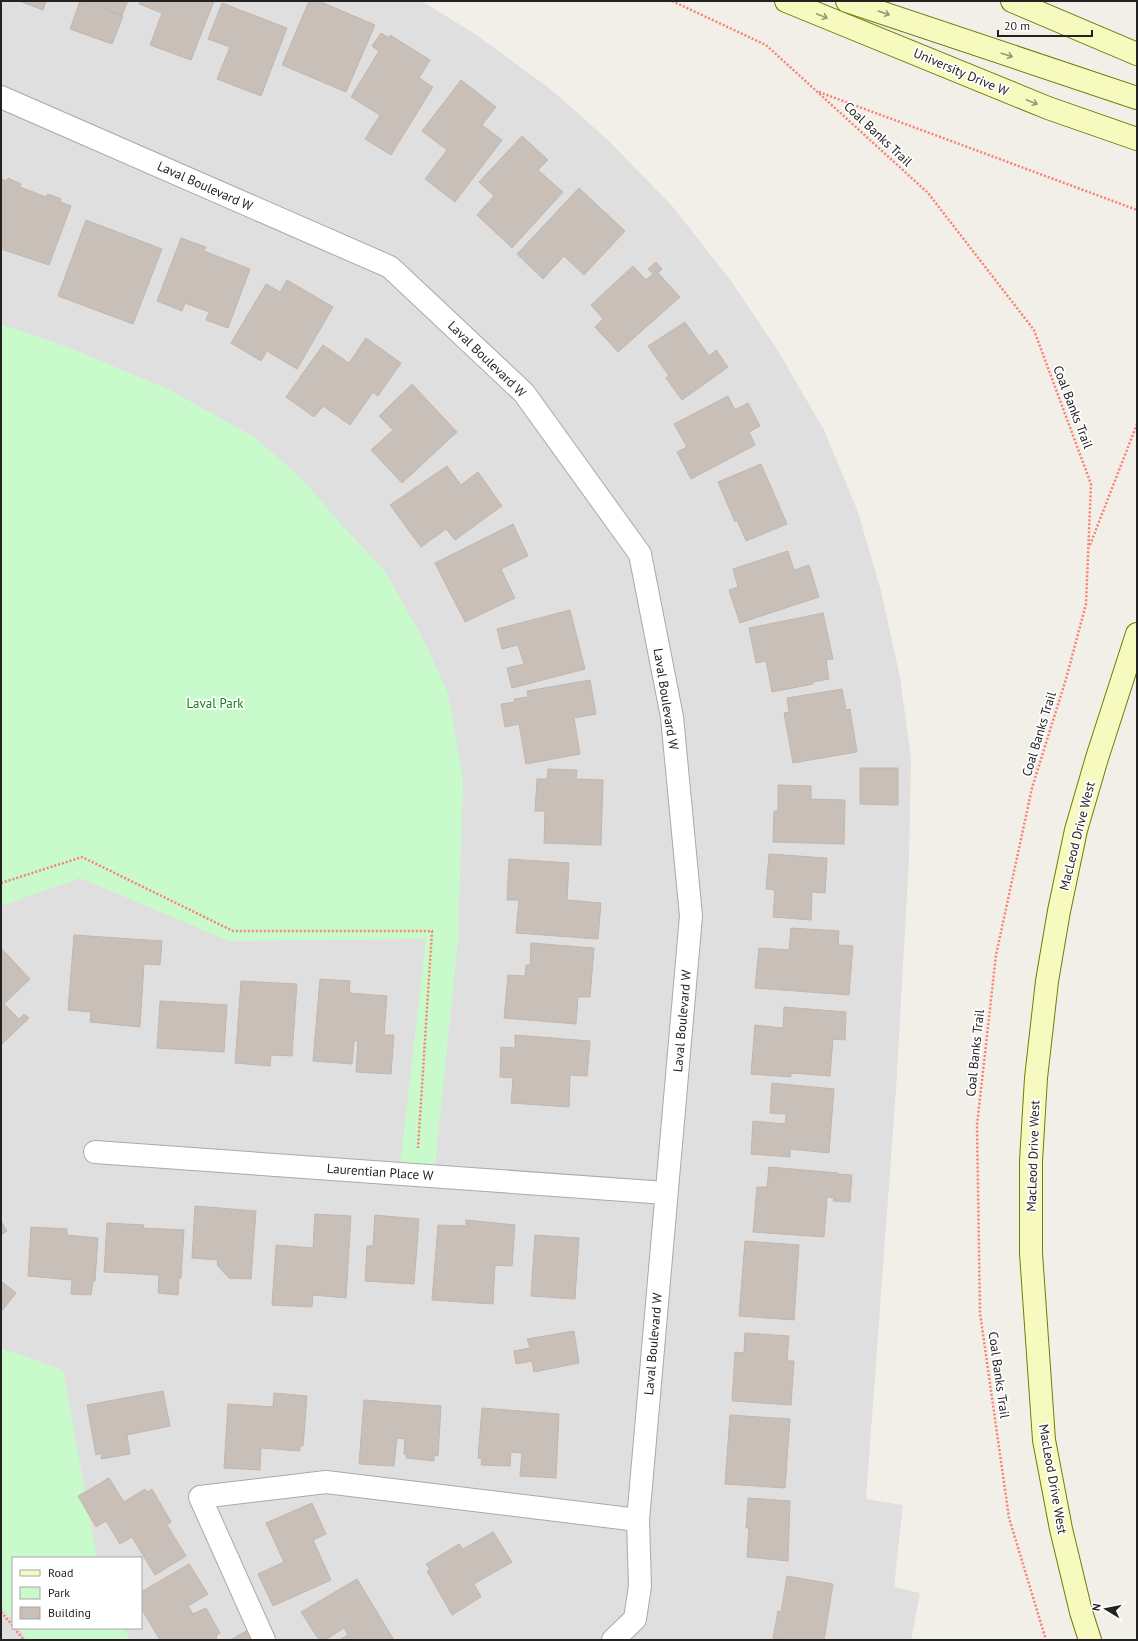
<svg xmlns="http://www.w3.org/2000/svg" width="1138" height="1641" viewBox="0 0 1138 1641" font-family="'PT Sans',sans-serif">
<rect width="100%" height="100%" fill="#f2efe9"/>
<path fill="#e0dfdf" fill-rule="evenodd" d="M1 1H422L475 34 549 88 609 141 673 207 731 281 778 351 824 430 858 512 881 591 900 677 911 758 909 859 896 1090 866 1499 903 1505 894 1587 920 1593 911 1640H1ZM13 1558H141V1628H13Z"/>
<g fill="#c8facc">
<path d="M1 324 70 348 170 390 254 437 301 478 340 523 385 571 424 641 448 693 463 779 458 940 434 1176 399 1174 426 939 229 941 80 878 1 906Z"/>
<path d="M1 1348 63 1370 97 1558H13V1621L1 1606Z"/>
<path d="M18 1628H124L131 1640H28Z"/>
</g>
<g fill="#c7bfb8" stroke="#c4b6ab">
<path d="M19 1H46L43 10Z"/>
<path d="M80 1 123 16 112 44 70 29Z"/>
<path d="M85 1H128L122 15Z"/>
<path d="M140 1H214L191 60 150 45 162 13 139 4Z"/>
<path d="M309 1H319L375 25 346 92 282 65Z"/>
<path d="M222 3 287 28 261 96 217 79 230 47 208 39Z"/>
<path d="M381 33 389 38 390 35 430 60 419 78 433 87 391 155 365 139 380 115 351 97 379 51 372 46Z"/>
<path d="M461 80 496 107 482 125 502 140 455 202 425 179 447 150 422 131Z"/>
<path d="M522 136 548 160 538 170 563 192 512 248 477 215 494 196 479 182Z"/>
<path d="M8 178 21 184 20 187 46 197 48 194 61 199 60 202 71 206 49 265 1 249V179L7 181Z"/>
<path d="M579 188 625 231 584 275 564 256 543 279 517 254Z"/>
<path d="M86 220 162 249 133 324 58 296Z"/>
<path d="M181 238 206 247 204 251 250 269 228 328 206 320 209 312 185 303 182 311 157 301Z"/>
<path d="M656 262 662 269 658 273 680 297 618 352 595 327 603 319 591 305 633 266 646 280 653 274 648 269Z"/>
<path d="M287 280 333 307 297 369 267 351 261 361 231 343 266 284 280 292Z"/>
<path d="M685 322 709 356 716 350 728 367 682 400 666 378 669 376 648 346Z"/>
<path d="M366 338 401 363 378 396 373 392 350 425 323 406 314 417 286 397 323 345 349 363Z"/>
<path d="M412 384 457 432 402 483 371 450 393 430 379 416Z"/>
<path d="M728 396 735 410 748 403 760 426 749 432 755 445 691 479 677 452 687 447 674 424Z"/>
<path d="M761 464 787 524 746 541 737 520 735 522 718 482Z"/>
<path d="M447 466 461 485 478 472 502 506 455 540 446 529 421 547 390 505Z"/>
<path d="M513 524 528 556 501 569 515 598 465 622 435 563Z"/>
<path d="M788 551 794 570 809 565 819 597 740 623 729 590 738 587 733 569Z"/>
<path d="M570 610 585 669 512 688 507 668 524 664 518 645 502 649 497 629Z"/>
<path d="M823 613 833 659 826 660 829 679 813 682V684L772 692 766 661 756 663 749 628Z"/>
<path d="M590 680 596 714 574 718 580 754 526 764 519 724 505 727 501 704 515 702 514 699 528 697 527 691Z"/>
<path d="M842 689 846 710 850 709 857 752 793 763 784 713 789 712 787 698Z"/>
<path d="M860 768H898V805L860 804Z"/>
<path d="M548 769 577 770 576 779 603 780 601 845 544 843 545 811H535L537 779H547Z"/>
<path d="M778 785 811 786V799L845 800 844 844 773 842 774 811H778Z"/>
<path d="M769 854 827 858 825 893 812 892 811 920 773 917 775 890 766 889Z"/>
<path d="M509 859 569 863 567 900 601 903 598 939 516 933 519 900H507Z"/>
<path d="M791 928 839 931 838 945 853 946 849 995 755 988 759 948 789 950Z"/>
<path d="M74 935 162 941 160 965 144 964 140 1027 90 1022 91 1012 68 1010Z"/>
<path d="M531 943 594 948 590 997H578L576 1024 504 1018 508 975 525 976 526 965H530Z"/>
<path d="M1 948 30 979 4 1004 19 1019 24 1014 29 1018 1 1045Z"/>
<path d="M320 979 350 981 349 993 387 996 384 1035H394L391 1074 356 1072 358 1041H354L352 1064 313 1061Z"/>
<path d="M241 981 297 984 292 1056 271 1055 270 1066 235 1063Z"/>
<path d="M160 1001 227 1005 224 1052 157 1048Z"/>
<path d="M784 1007 846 1012 845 1040 833 1039 830 1076 791 1073V1077L751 1074 755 1025 783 1028Z"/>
<path d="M515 1035 590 1041 587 1076 570 1075 569 1107 511 1103 513 1078 500 1077 501 1047 515 1048Z"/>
<path d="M772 1083 834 1089 829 1153 790 1149V1157L751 1154 753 1121 785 1124 786 1114 770 1113Z"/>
<path d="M769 1167 838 1173 837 1174 852 1175 850 1202 833 1201 834 1198 827 1197 824 1237 753 1232 757 1187H767Z"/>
<path d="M195 1206 256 1211 251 1279 229 1278 217 1265 218 1260 192 1258Z"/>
<path d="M315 1214 351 1216 346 1298 313 1295 312 1307 272 1305 276 1245 313 1248Z"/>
<path d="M375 1215 419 1219 414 1284 365 1281 367 1246H373Z"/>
<path d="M466 1220 515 1225 512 1266 495 1265 493 1304 432 1300 438 1225 466 1226Z"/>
<path d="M1 1221 7 1231 1 1235Z"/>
<path d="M107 1223 144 1225 143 1228 184 1230 181 1278H179L178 1295 158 1293 159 1275 104 1272Z"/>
<path d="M31 1227 67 1229V1235L98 1238 95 1281H93L91 1295 71 1294 72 1280 28 1276Z"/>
<path d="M535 1235 579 1238 575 1299 531 1296Z"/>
<path d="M745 1241 799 1245 794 1320 739 1316Z"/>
<path d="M1 1281 16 1293 1 1312Z"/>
<path d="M574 1331 579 1363 534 1372 532 1361 516 1364 514 1351 530 1348 527 1339Z"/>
<path d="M745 1333 789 1336 787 1361H794L791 1405 732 1401 735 1352 744 1353Z"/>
<path d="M163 1391 170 1426 127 1435 130 1454 101 1459 102 1453 96 1455 87 1405Z"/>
<path d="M274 1393 307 1396 303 1446H300V1451L261 1448 260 1470 224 1468 228 1404 273 1407Z"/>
<path d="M364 1400 441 1406 438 1456 434 1455V1461L406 1458 407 1454H404L405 1439 397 1438 394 1466 359 1464Z"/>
<path d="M482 1408 559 1414 556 1478 520 1476 522 1453 511 1452 510 1466 481 1465 482 1459 478 1458Z"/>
<path d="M730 1415 790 1419 785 1488 725 1484Z"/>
<path d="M109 1478 124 1502 145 1489 147 1492 152 1489 171 1522 167 1525 186 1556 155 1575 132 1537 120 1544 106 1521 96 1527 78 1496Z"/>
<path d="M748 1498 790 1501 788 1561 747 1557 749 1528H746Z"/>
<path d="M312 1503 326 1534 313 1540 331 1580 273 1606 258 1574 284 1562 266 1523Z"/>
<path d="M493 1532 512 1562 474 1584 481 1597 452 1615 427 1571 430 1569 426 1564 459 1544 463 1549Z"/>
<path d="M189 1564 208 1594 188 1606 193 1614 206 1608 220 1633 216 1636 217 1638 214 1640H160L141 1608V1592Z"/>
<path d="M787 1576 833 1584 824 1640H786L773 1638 778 1611 781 1612Z"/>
<path d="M357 1579 394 1640H339L348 1635 344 1628 325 1640H319L301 1612Z"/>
<path d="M246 1631 251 1640H230Z"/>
</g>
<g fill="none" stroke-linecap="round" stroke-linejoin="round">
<defs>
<g id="minor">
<path d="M1 97 390 267 524 393 640 554 672 717 691 916 638 1520 640 1586 635 1619 613 1640"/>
<path d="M95 1152 666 1193"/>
<path d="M264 1640 200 1497 326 1482 638 1520"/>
</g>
<g id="secondary">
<path d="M786 1 1048 108 1137 139"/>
<path d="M847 1 1137 98"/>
<path d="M1012 1 1137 54"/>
<path d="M1090 1640 1081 1612 1061 1529 1044 1440 1031 1253V1161L1036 1078 1047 981 1059 911 1076 830 1097 758 1137 634"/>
</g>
</defs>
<use href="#minor" stroke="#a9a9a9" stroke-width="24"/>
<use href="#secondary" stroke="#707d05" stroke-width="24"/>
<g stroke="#fa8072" stroke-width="2.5" stroke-dasharray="2 2" stroke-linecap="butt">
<path d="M672 1 766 45 928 193 1034 330 1091 484 1086 604 1066 679 1032 788 996 955 977 1125 980 1313 1009 1518 1046 1640"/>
<path d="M819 92 1137 210"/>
<path d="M1090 545 1137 424"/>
<path d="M1 883 82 857 233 931H432L418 1148"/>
<path d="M1 1612 13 1626"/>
<path d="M14 1628 24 1640"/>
</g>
<use href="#minor" stroke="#fff" stroke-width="22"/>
<use href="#secondary" stroke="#f7fabf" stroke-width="22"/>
</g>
<defs><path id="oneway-shaft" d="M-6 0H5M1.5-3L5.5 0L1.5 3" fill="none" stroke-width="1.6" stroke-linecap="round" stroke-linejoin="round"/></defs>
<g stroke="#979978">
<use href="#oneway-shaft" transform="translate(884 13) rotate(19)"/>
<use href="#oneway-shaft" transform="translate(822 16) rotate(22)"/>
<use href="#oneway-shaft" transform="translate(1007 55) rotate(18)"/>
<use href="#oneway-shaft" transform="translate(1032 102) rotate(23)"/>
</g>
<g text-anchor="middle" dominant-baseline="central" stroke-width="3.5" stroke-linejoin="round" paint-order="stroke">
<g font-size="13" fill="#222" stroke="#fff">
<text transform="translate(961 72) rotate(23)">University Drive W</text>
<text transform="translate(878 134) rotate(43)">Coal Banks Trail</text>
<text transform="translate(205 186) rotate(24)">Laval Boulevard W</text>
<text transform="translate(487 359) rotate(44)">Laval Boulevard W</text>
<text transform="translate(1073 407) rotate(69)">Coal Banks Trail</text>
<text transform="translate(666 699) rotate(81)">Laval Boulevard W</text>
<text transform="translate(1039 734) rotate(-73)">Coal Banks Trail</text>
<text transform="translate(1077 836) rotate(-76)">MacLeod Drive West</text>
<text transform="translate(682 1021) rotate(-85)">Laval Boulevard W</text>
<text transform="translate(975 1053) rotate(-84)">Coal Banks Trail</text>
<text transform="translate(1033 1156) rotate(-88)">MacLeod Drive West</text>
<text transform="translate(380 1172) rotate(4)">Laurentian Place W</text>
<text transform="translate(653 1344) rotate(-85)">Laval Boulevard W</text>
<text transform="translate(999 1375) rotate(82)">Coal Banks Trail</text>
<text transform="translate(1053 1479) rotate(80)">MacLeod Drive West</text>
</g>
<g font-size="13" fill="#0c8416" stroke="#fff">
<text x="215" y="703">Laval Park</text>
</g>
</g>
<rect width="1138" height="1641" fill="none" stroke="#222222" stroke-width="4"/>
<rect x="12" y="1557" width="130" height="72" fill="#ffffff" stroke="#a7a7a7"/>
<rect x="20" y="1570" width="20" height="6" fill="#f7fabf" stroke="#a7a7a7"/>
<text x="48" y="1577" font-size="12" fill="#222222">Road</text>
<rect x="20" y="1587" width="20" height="12" fill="#c8facc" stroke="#a7a7a7"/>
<text x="48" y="1597" font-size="12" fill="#222222">Park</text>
<rect x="20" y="1607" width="20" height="12" fill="#c7bfb8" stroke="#a7a7a7"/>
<text x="48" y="1617" font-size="12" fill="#222222">Building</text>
<g transform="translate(1106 1609) rotate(280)" stroke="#ffffff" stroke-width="3" paint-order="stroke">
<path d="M0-3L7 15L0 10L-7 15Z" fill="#222222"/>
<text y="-6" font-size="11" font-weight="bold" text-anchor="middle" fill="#222222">N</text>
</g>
<path d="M998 30v6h94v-6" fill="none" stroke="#222222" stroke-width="2"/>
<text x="1004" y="30" font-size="12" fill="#222222" stroke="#ffffff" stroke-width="3" paint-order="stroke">20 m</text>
</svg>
